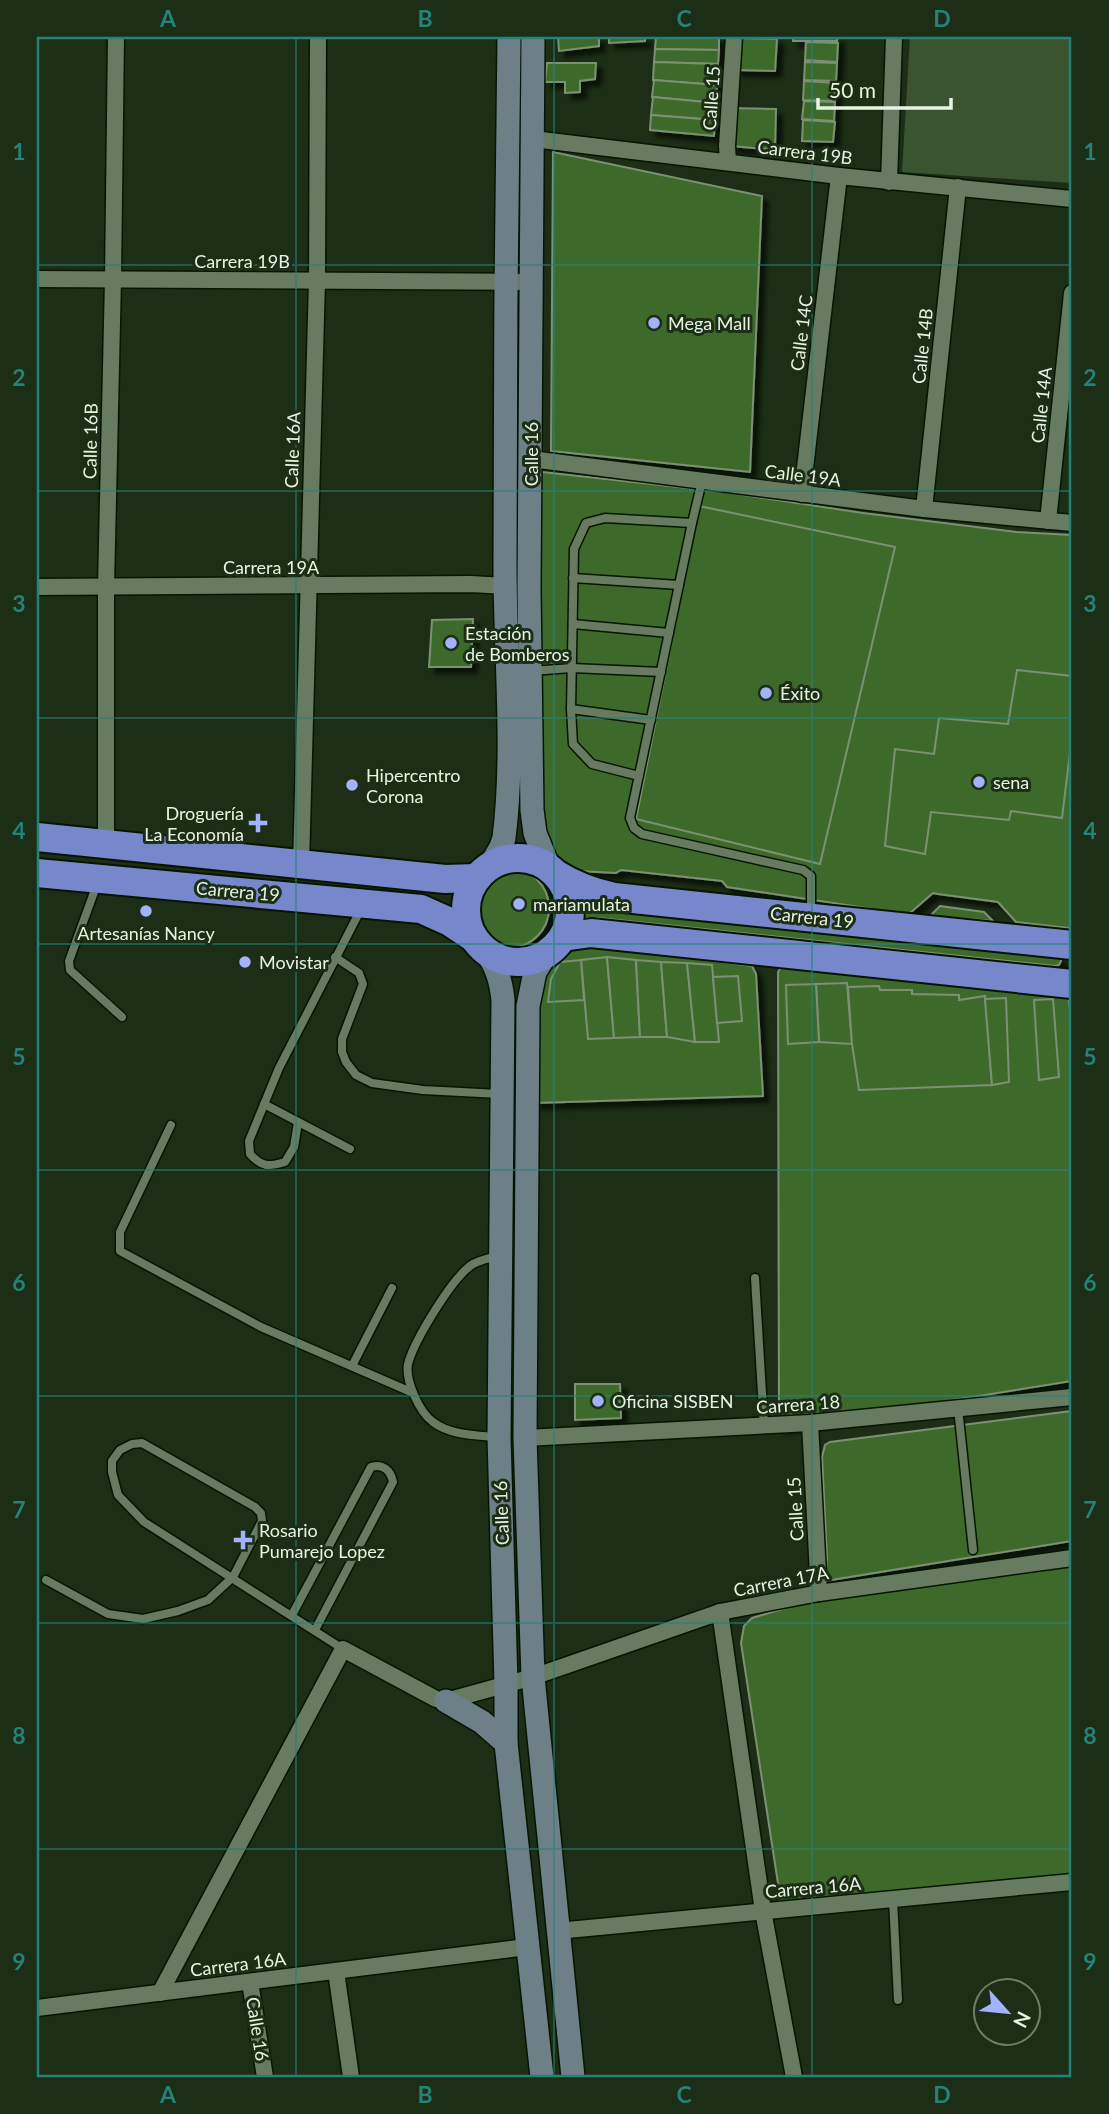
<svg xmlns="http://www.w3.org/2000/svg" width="1109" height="2114" viewBox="0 0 1109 2114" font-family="Lato,sans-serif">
<defs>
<filter id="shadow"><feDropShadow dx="6" dy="6" stdDeviation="2" flood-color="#0009"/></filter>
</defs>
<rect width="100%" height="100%" fill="#1c2e15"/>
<path fill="#3a5430" d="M910 37H1072V183L902 172Z"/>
<g fill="#3e6a2b" stroke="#7c9074" stroke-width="2" filter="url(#shadow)">
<path d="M558 37H599V46L559 51Z"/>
<path d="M609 37H645V41L609 43Z"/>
<path d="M656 37H719V50L655 49Z"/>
<path d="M793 37H838L837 41H793Z"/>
<path d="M736 38 777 39 775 71 735 70Z"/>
<path d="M806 42 838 43 837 62 805 60Z"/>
<path d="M655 49 719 50 718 64 654 62Z"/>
<path d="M654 62 718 64 717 85 653 80Z"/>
<path d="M805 62 837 63 836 81 804 80Z"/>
<path d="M547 63H596L595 79 580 81V92L565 93V82H545Z"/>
<path d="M654 80 717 85 716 103 652 97Z"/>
<path d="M804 81 836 83 835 101 803 100Z"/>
<path d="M653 97 716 103 715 120 651 115Z"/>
<path d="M804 101 835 102 834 121 802 119Z"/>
<path d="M731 108 776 109 775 150 731 146Z"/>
<path d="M651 115 715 120 714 136 650 130Z"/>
<path d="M803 120 835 122 833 142 802 141Z"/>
<path d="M553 152 762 196 750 472 551 451Z"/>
<path d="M533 471 724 492 863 513 1017 532 1072 535V926L1068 928 1016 922 998 902 938 894 933 893 910 913H899L727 887 722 881 621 870 616 873 578 871 559 867 538 836Z"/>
<path d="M699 506 895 547 820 864 636 819Z"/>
<path d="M473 619 471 667H429L432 620Z"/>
<path d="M1017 670 1072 676V736L1062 818 1011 811 1009 820 931 812 925 854 885 846 895 749 934 754 939 718 1008 724Z"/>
<circle cx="509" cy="908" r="40"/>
<path d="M570 901 586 905 1060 957 1061 961 1059 965 1055 966 599 918H586L570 921Z"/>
<path d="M940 906 984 912 993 921 930 916Z"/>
<path d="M590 945 752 966 756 974 763 1096 535 1103V981L550 957 559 950Z"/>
<path d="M607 957 614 1038 588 1039 581 960Z"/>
<path d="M607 957 636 960 640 1037 614 1038Z"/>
<path d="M581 960 584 1000 548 1002 551 979 560 962Z"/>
<path d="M636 960 661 962 667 1037H640Z"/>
<path d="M661 962 687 963 695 1042 667 1037Z"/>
<path d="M687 963 712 965 719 1042H695Z"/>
<path d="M781 967 1068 992 1072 1029V1381L779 1428 778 972Z"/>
<path d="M738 976 742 1021 717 1023 713 977Z"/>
<path d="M847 983 852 1044 819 1042 816 984Z"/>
<path d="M816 984 819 1042 788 1044 786 985Z"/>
<path d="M879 986 880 990H912V994L959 995V1000L985 996 992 1085 859 1090 852 1044 848 987Z"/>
<path d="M1006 998 1009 1082 992 1085 985 999Z"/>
<path d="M1053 999 1059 1077 1039 1080 1034 1000Z"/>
<path d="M575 1384H620L621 1418 575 1420Z"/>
<path d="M1072 1411V1541L825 1581 827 1558 822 1457 825 1445 830 1442Z"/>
<path d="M1072 1561V1875L781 1903 741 1643 744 1626 752 1618 806 1602Z"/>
</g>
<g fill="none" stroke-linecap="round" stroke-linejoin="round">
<defs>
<g id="service">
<path d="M692 523 702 481"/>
<path d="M573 578 679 585"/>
<path d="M573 624 669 633"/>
<path d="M531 671 572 668 661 672"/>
<path d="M571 709 651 720"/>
<path d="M639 776 592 764 573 744 571 709 574 549 586 523 605 518 692 523 630 818 634 828 642 834 803 870 811 876V911"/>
<path d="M97 884 69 961 70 970 122 1017"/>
<path d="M335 957 359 973 363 984 342 1039V1052L346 1062 356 1075 372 1083 423 1090 499 1094"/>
<path d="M264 1104 350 1149"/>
<path d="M298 1122 294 1147 285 1162C268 1167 262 1167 250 1154L249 1141 279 1068 361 909"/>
<path d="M171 1125 120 1232V1251L261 1327 411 1392"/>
<path d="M755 1278 764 1426"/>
<path d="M352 1366 392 1288"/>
<path d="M958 1408 973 1550"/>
<path d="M495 1437C474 1435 450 1435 433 1422 419 1412 405 1380 408 1364 414 1341 453 1276 473 1264 480 1260 491 1258 499 1255"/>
<path d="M46 1580 108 1614 143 1619 178 1611 208 1600 233 1577 262 1521 261 1513 255 1507 142 1443 132 1444 120 1450 112 1461V1472L118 1495 144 1522 343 1649"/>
<path d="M292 1615 371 1467C383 1463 391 1471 393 1482L315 1630"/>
<path d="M893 1899 898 2000"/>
</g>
<g id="minor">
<path d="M533 139 839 176 1072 199"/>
<path d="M728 162 727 146 734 37"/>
<path d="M889 182 894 37"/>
<path d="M37 279 532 282"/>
<path d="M531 459 924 509 1072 523"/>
<path d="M802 494 839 176"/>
<path d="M924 509 958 187"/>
<path d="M1048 521 1072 293"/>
<path d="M37 587 471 584 505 586"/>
<path d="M106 845V587L113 279 116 37"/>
<path d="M301 865 317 280 318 37"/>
<path d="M810 1423 819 1593"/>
<path d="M525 1438 810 1423 1072 1397"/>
<path d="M720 1612 763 1911 794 2077"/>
<path d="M557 1931 1072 1882"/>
<path d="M336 1971 351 2077"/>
<path d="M250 1982 265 2077"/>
<path d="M160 1993 343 1649 436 1699 446 1701 533 1677 720 1612 819 1593 1072 1558"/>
<path d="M37 2008 527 1947"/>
</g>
<g id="secondary">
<path d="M533 37 529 587 532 810 535 833 549 868"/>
<path d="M490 866 501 847 504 838C515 749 505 657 505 567 505 390 506 214 509 37"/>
<path d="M486 951C497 968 501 981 503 1000L499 1437 506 1684V1743L542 2077"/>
<path d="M546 954 535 972 528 1006 525 1438 533 1677 573 2077"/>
<path d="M446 1701 482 1722 506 1743"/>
</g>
<g id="trunk">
<path d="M37 837 445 879 477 878"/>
<circle cx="518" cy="910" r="52"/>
<path d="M37 873 421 909 450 922 474 938"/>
<path d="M556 874C575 886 592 892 614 897L1072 945"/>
<path d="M563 937 591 933 1072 984"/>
</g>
</defs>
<use href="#service" stroke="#061502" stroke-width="11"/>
<use href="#minor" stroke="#061502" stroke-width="19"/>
<use href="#secondary" stroke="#061502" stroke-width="26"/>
<use href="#trunk" stroke="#061502" stroke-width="32"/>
<use href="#service" stroke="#677b60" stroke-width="8"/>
<use href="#minor" stroke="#677b60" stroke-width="16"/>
<use href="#secondary" stroke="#6d8088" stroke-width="23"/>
<use href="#trunk" stroke="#7687cc" stroke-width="28"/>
</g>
<path fill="none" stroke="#25827a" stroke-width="2" stroke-opacity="0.55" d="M296 37V2077M554 37V2077M812 37V2077M37 265H1072M37 491H1072M37 718H1072M37 944H1072M37 1170H1072M37 1396H1072M37 1623H1072M37 1849H1072"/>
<g fill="#a3b2fd" stroke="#1c2e15" stroke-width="2.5">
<circle cx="654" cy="323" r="7"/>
<circle cx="451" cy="643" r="7"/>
<circle cx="766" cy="693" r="7"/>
<circle cx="979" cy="782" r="7"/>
<circle cx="352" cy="785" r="7"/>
<path d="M254.5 812.5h7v7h7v7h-7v7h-7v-7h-7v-7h7z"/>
<circle cx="519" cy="904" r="7"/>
<circle cx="146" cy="911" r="7"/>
<circle cx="245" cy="962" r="7"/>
<circle cx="598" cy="1401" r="7"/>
<path d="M239.5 1529.5h7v7h7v7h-7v7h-7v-7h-7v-7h7z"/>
</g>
<g text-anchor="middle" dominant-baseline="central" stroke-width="6" stroke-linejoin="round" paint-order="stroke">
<g font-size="18" fill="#e7f3e3" stroke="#1c2e15">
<text transform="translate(711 98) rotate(-86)">Calle 15</text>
<text transform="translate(805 152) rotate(7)">Carrera 19B</text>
<text x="242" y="261">Carrera 19B</text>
<text transform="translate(801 333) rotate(-83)">Calle 14C</text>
<text transform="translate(922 346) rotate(-84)">Calle 14B</text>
<text transform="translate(1041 405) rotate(-84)">Calle 14A</text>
<text transform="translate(90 441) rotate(-89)">Calle 16B</text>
<text transform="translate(292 450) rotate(-88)">Calle 16A</text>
<text transform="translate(531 454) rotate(-90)">Calle 16</text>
<text transform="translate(803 475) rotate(7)">Calle 19A</text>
<text x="271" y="567">Carrera 19A</text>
<text transform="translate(238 891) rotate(5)">Carrera 19</text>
<text transform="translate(812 917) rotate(6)">Carrera 19</text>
<text transform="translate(798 1404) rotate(-4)">Carrera 18</text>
<text transform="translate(795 1509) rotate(-93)">Calle 15</text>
<text transform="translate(501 1513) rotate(-92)">Calle 16</text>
<text transform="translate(781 1581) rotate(-11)">Carrera 17A</text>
<text transform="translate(813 1887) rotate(-5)">Carrera 16A</text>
<text transform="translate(238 1964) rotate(-7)">Carrera 16A</text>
<text transform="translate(258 2029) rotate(81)">Calle 16</text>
</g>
<g font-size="18" fill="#e7f3e3" stroke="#1c2e15" text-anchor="start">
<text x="668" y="323">Mega Mall</text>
<text x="465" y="633">Estación<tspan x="465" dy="21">de Bomberos</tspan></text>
<text x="780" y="693">Éxito</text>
<text x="366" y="775">Hipercentro<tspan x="366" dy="21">Corona</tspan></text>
<text x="993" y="782">sena</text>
<text x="244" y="813" text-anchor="end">Droguería<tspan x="244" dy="21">La Economía</tspan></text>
<text x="533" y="904">mariamulata</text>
<text x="146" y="933" text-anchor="middle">Artesanías Nancy</text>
<text x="259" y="962">Movistar</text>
<text x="612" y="1401">Oficina SISBEN</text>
<text x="259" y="1530">Rosario<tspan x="259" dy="21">Pumarejo Lopez</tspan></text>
</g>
</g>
<rect width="1109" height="2114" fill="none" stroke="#1c2e15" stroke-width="77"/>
<g transform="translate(1007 2012) rotate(117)"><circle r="33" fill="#1c2e15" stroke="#6d7d67" stroke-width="2"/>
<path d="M0-5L12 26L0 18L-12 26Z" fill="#a3b2fd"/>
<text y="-10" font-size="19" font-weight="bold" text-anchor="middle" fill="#e7f3e3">N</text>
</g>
<path d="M818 98v10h133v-10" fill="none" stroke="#e7f3e3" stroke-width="3.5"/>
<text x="829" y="98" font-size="21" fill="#e7f3e3" stroke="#1c2e15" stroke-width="5" paint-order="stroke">50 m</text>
<rect x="38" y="38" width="1032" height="2038" fill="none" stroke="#25827a" stroke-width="2.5"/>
<g font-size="23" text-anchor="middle" font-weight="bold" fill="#25827a">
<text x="168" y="27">A</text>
<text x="425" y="27">B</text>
<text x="684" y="27">C</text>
<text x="942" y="27">D</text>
<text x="19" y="160">1</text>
<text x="1090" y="160">1</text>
<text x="19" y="386">2</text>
<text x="1090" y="386">2</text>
<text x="19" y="612">3</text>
<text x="1090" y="612">3</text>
<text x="19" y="839">4</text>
<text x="1090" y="839">4</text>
<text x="19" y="1065">5</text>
<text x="1090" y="1065">5</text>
<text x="19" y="1291">6</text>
<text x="1090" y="1291">6</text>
<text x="19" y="1518">7</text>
<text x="1090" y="1518">7</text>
<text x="19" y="1744">8</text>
<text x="1090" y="1744">8</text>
<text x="19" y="1970">9</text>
<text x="1090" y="1970">9</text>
<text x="168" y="2103">A</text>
<text x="425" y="2103">B</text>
<text x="684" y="2103">C</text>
<text x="942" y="2103">D</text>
</g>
</svg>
